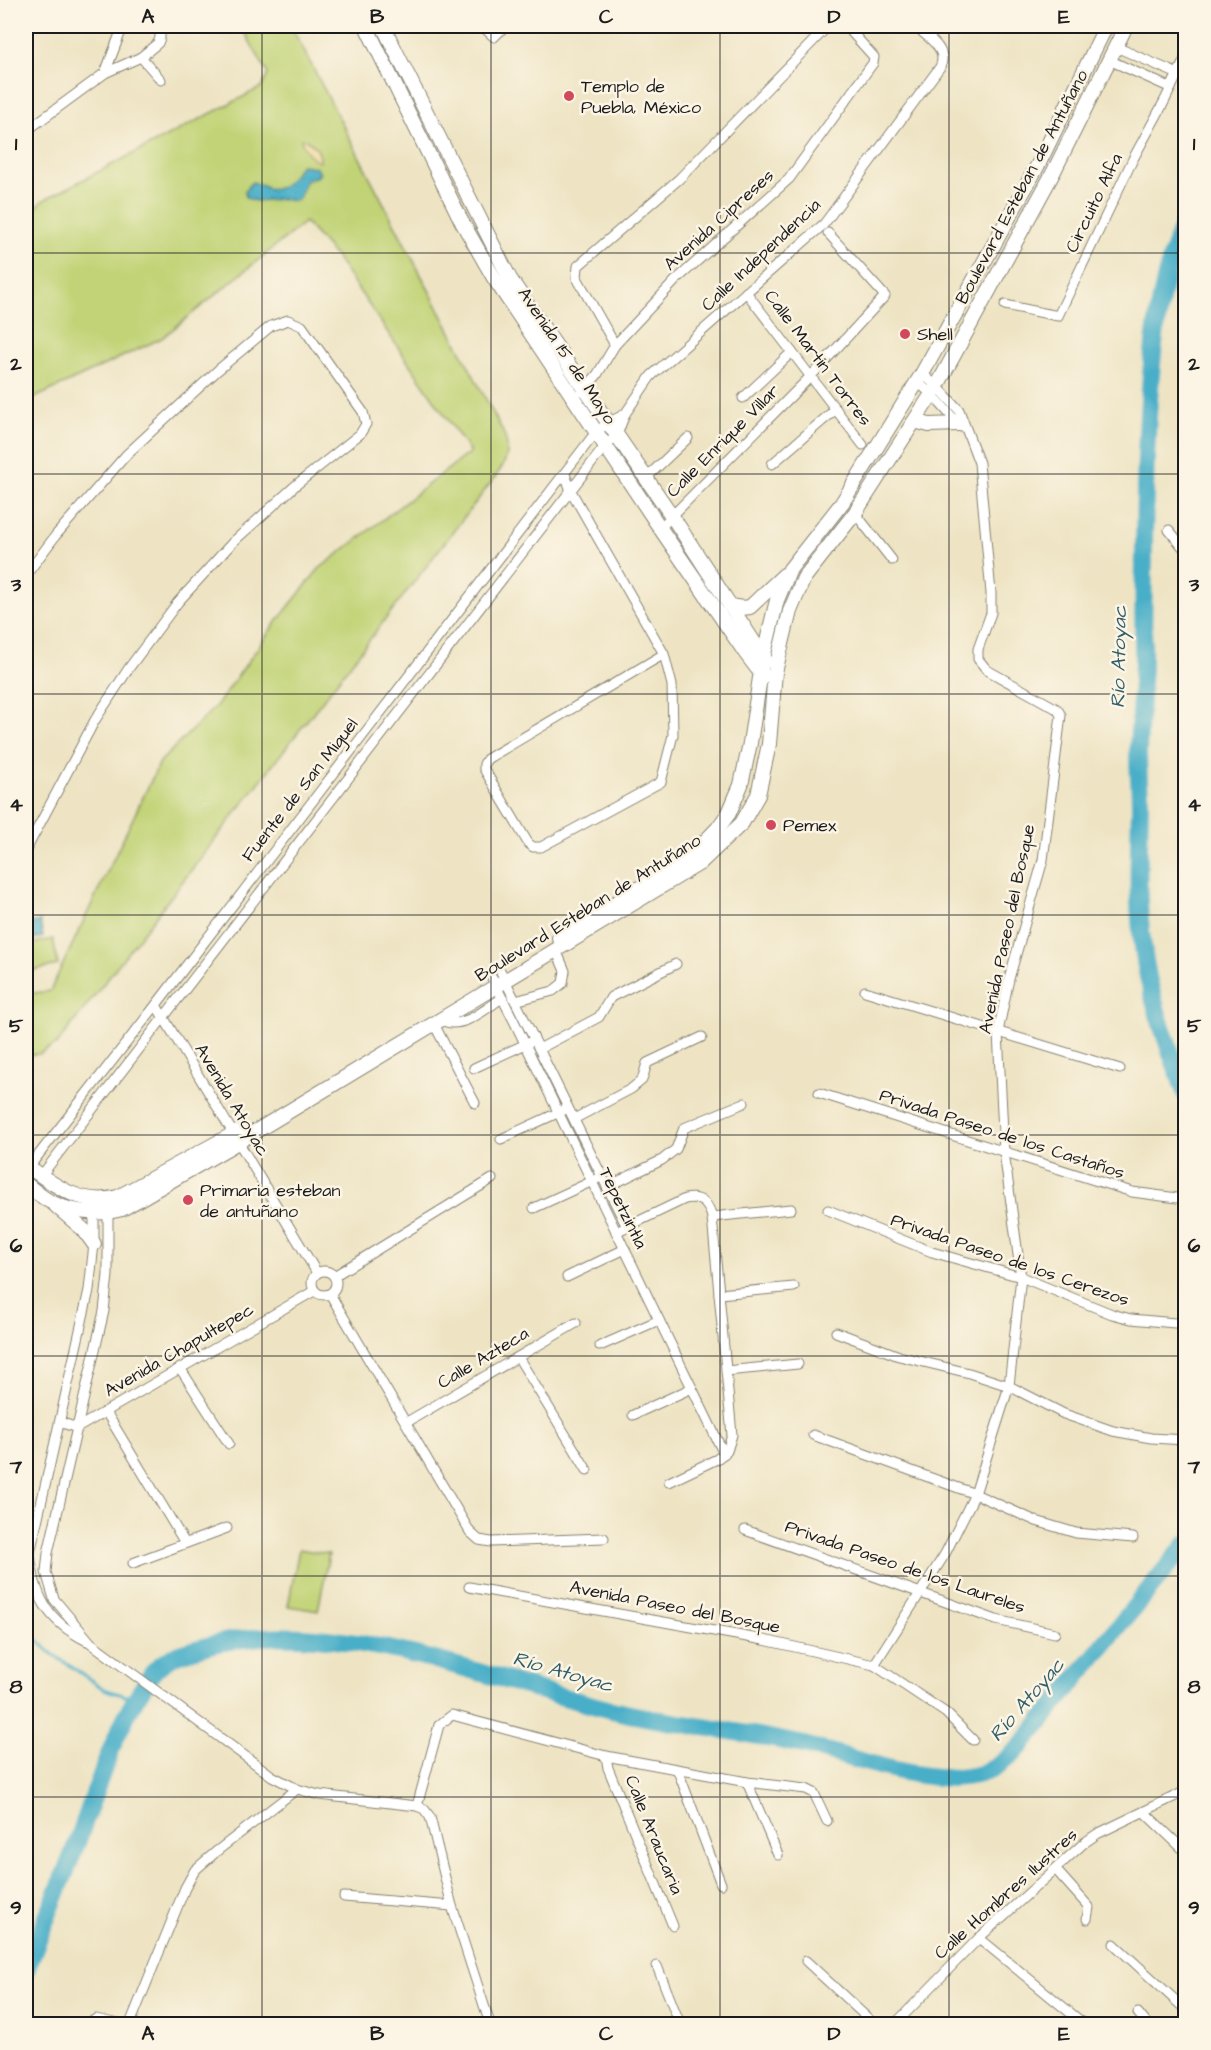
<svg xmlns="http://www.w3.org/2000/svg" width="1211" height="2050" viewBox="0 0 1211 2050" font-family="'Architects Daughter',sans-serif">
<rect width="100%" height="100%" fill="#fcf5e5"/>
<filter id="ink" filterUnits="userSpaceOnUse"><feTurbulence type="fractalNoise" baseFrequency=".0167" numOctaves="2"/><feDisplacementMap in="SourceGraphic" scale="12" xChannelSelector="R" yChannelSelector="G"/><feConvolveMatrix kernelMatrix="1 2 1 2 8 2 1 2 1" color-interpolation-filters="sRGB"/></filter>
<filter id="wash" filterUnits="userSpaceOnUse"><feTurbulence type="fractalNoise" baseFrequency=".008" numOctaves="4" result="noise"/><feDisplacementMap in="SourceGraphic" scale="24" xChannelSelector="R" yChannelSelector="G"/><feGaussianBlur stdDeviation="1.35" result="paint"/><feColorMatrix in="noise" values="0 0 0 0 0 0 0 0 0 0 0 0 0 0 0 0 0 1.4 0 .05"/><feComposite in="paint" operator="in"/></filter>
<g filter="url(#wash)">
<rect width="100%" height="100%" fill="#eee4c4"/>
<g fill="#c1d376" stroke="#6e7849" stroke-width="1.5">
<path d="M241 26H291L502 430C511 449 508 460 496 476L57 1044 39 1054 26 1055V994L50 991 160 762 218 704 274 625 319 569 470 452 336 257 305 222 162 338 26 402V220L42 201 262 87 268 74Z"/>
<path d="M53 939 58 965 26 972V945Z"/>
<path d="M299 1549 329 1554 318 1611 288 1606Z"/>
</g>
<path fill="#eeda9e" stroke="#857b5d" stroke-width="1.5" d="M301 139H305C314 144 321 151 320 162 313 161 302 147 301 139Z"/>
<g fill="#49afc8" stroke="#326672" stroke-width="1.5">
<path d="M301 165 316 167 320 173 318 176 306 180 299 198 295 201 282 199 256 201 246 198 245 191 252 182C259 183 264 188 271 189 286 190 293 175 301 165Z"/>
<path d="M40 921 43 937 28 940 26 924Z"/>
</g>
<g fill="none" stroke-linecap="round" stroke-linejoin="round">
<path stroke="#49afc8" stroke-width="3" d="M26 1629 51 1653 104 1689 135 1699"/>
<g stroke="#49afc8" stroke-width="18">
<path d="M1186 217C1158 281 1152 349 1148 417 1143 498 1144 580 1143 662 1142 692 1139 722 1138 752 1138 770 1140 788 1140 807 1139 853 1136 900 1143 947 1149 998 1169 1047 1186 1095"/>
<path d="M26 1970C42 1928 60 1887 76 1845 96 1793 112 1732 144 1686 148 1680 152 1672 158 1667 171 1655 187 1652 203 1647 328 1610 489 1680 612 1710 673 1725 737 1730 799 1744 849 1755 931 1789 980 1774 996 1769 1008 1758 1020 1747L1186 1544"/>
</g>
</g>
</g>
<g filter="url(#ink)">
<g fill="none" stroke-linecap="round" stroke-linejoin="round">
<defs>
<g id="minor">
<path d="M482 26 494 37 505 26"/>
<path d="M1116 47 1178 74"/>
<path d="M141 57 161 80"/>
<path d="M1109 60 1171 88"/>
<path d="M105 73 123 26"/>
<path d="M26 131 105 73 141 57 158 43 160 38V26"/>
<path d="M746 292 863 445"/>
<path d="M1005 305 1058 316 1133 159 1164 102 1186 57"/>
<path d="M615 345 577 278 578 266 679 179 828 26"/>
<path d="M917 382 932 394 961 427"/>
<path d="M582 392 597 375 615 345 676 280 789 179 873 63 874 57 846 26"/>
<path d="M743 398 792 352"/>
<path d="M772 464 836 409"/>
<path d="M565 474 571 491 664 654 672 685 673 735 661 782 541 847H533L528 843 484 769V764L487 759 664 654"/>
<path d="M646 478 688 438"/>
<path d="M855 513 892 560"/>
<path d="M660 528 811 376 885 296 828 233"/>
<path d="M1169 530 1186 551"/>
<path d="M26 575 56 535 127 454 218 370 271 326 288 320 302 326 363 412 366 424 360 434 296 485 233 542 178 602 129 668 95 720 26 850"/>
<path d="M501 972 627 1227"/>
<path d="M492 978 515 1023 724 1454"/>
<path d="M865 991 1120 1069"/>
<path d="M515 1001 553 991 563 983 565 971 556 950"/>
<path d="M156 1005 317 1273"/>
<path d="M441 1020C462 1031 485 1009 502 998"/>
<path d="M434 1024 475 1103"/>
<path d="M539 1049 599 1017 611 997 676 964"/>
<path d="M474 1068 530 1042"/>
<path d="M819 1093 1132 1192 1177 1198"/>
<path d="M574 1119 631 1089 642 1080 647 1063 702 1037"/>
<path d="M501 1139 564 1110"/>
<path d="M29 1167 156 1005 596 432 608 423 625 414"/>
<path d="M41 1176 605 446 617 435 625 414 651 376 824 224 940 67C949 49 927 37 915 26"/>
<path d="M607 1187 662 1160 676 1149 684 1128 744 1103"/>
<path d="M108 1208V1275L104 1311 48 1553 46 1572 54 1599 91 1643 272 1776 297 1789 319 1795 417 1806 424 1809 430 1817 452 1906 490 2024"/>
<path d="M534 1208 597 1179"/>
<path d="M828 1210 932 1252 1021 1277 1112 1314 1131 1319 1186 1324"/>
<path d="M712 1217 791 1209"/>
<path d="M616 1232 685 1199C700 1196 708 1203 712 1217L732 1435 727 1451 717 1459 669 1482"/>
<circle cx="324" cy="1283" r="12"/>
<path d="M334 1276 492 1179"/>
<path d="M567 1277 625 1249"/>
<path d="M330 1294 470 1532 479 1540 491 1542 604 1538"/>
<path d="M719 1294 794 1287"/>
<path d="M836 1332 899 1356 969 1373 1009 1386 1064 1414 1113 1431 1151 1438 1186 1440"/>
<path d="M600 1346 659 1320"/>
<path d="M518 1357 587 1470"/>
<path d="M180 1368 229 1444"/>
<path d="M726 1371 798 1364"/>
<path d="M106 1412 185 1543"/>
<path d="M633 1415 692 1388"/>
<path d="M60 1422 77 1428 314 1291"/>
<path d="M407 1422 576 1323"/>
<path d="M813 1435 975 1494 1036 1521 1076 1533 1133 1538"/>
<path d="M745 1530 996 1620 1055 1633"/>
<path d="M133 1563 227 1528"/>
<path d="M469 1587 764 1640 874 1665 946 1713 973 1740"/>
<path d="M87 1641C47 1621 34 1596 30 1553L89 1290 94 1244V1208"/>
<path d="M874 1665 945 1554 975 1494 1009 1386 1021 1277 1004 1152 998 1032 1009 979 1043 860 1061 715 1057 709 987 670 978 659V649L991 613V593L979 463 959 410 937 386 922 374"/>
<path d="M606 1756 608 1768 673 1926"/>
<path d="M678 1771 721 1884"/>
<path d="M747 1782 778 1855"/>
<path d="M417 1806 439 1725 452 1715 606 1756 747 1782 806 1789 814 1793 827 1821"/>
<path d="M1144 1812 1186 1852"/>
<path d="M1056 1870 1089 1907 1087 1919"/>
<path d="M344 1897 452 1906"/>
<path d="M979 1938 1084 2024"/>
<path d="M1114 1944 1186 2010"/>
<path d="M806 1961 874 2024"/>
<path d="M657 1966 680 2024"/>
<path d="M1138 2013 1147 2024"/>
<path d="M88 2024 96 2019 118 2024"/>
<path d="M130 2024 185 1888 195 1870 217 1851 297 1789"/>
<path d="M895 2024 979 1938 1084 1843 1097 1834 1186 1791"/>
</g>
<g id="secondary">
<path d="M366 26 462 222 494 278 660 528 747 655 763 676"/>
<path d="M383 26 510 279 672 516 766 661"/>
<path d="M915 421 929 425 959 424"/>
<path d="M730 606 742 608 750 607 784 575"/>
<path d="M559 938 690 857 718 828 729 813 741 785 750 743 763 658 777 600 790 569 842 503 922 374 1039 163 1106 26"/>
<path d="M26 1165C54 1185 81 1207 118 1197L237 1132"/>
<path d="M26 1184C34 1190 43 1199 53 1203 74 1213 100 1215 122 1209L238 1142 700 863 742 823 758 795 769 744 775 672 790 611 804 578 855 513 937 386 1053 173 1126 26"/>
<path d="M56 1206 84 1230 94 1244"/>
</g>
</defs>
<use href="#minor" stroke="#858070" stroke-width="11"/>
<use href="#secondary" stroke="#858070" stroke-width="16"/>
<use href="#minor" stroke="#fff" stroke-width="9"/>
<use href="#secondary" stroke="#fff" stroke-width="14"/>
</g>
</g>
<path fill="none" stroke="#1c1c1c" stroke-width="1.5" stroke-opacity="0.55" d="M262 26V2024M491 26V2024M720 26V2024M949 26V2024M26 253H1186M26 474H1186M26 694H1186M26 915H1186M26 1135H1186M26 1356H1186M26 1576H1186M26 1797H1186"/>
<g fill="#d1495b" stroke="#fcf5e5" stroke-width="2">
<circle cx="569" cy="96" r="6"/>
<circle cx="905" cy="334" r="6"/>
<circle cx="771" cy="825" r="6"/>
<circle cx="188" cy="1200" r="6"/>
</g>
<g text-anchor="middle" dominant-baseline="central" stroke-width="5" stroke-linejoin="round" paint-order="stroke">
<g font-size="18" fill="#1c1c1c" stroke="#fcf5e5" text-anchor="start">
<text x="581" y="86">Templo de<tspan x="581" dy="21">Puebla, México</tspan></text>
<text x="917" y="334">Shell</text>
<text x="783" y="825">Pemex</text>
<text x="200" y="1190">Primaria esteban<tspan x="200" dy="21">de antuñano</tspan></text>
</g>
<g font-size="18" fill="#1c1c1c" stroke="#fcf5e5">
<text transform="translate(1022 187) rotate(-62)">Boulevard Esteban de Antuñano</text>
<text transform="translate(1094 203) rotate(-64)">Circuito Alfa</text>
<text transform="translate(719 220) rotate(-42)">Avenida Cipreses</text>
<text transform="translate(761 255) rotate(-43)">Calle Independencia</text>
<text transform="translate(567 356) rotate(56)">Avenida 15 de Mayo</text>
<text transform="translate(818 358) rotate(53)">Calle Martín Torres</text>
<text transform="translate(723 441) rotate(-45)">Calle Enrique Villar</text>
<text transform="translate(300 790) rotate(-52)">Fuente de San Miguel</text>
<text transform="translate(588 908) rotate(-32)">Boulevard Esteban de Antuñano</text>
<text transform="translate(1007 929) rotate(-78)">Avenida Paseo del Bosque</text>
<text transform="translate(232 1100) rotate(59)">Avenida Atoyac</text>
<text transform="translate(1002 1134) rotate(18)">Privada Paseo de los Castaños</text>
<text transform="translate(623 1208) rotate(64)">Tepetzintla</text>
<text transform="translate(1010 1260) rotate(19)">Privada Paseo de los Cerezos</text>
<text transform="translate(179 1350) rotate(-30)">Avenida Chapultepec</text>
<text transform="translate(483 1358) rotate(-31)">Calle Azteca</text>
<text transform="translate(905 1567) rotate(19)">Privada Paseo de los Laureles</text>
<text transform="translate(675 1607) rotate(11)">Avenida Paseo del Bosque</text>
<text transform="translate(654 1835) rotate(68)">Calle Araucaria</text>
<text transform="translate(1006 1894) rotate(-42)">Calle Hombres Ilustres</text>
</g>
<g font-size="20" font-style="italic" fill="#305e69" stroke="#fcf5e5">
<text transform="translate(1119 657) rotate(-89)">Río Atoyac</text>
<text transform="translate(563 1672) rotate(16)">Río Atoyac</text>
<text transform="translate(1027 1700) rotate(-49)">Río Atoyac</text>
</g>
</g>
<rect width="1211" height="2050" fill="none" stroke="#fcf5e5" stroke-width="66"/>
<rect x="33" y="33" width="1145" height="1984" fill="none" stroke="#1c1c1c" stroke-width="2"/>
<g font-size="20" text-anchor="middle" font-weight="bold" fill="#1c1c1c">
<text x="148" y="23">A</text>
<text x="377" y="23">B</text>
<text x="606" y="23">C</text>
<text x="834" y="23">D</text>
<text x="1064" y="23">E</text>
<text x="16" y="150">1</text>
<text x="1194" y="150">1</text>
<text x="16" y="370">2</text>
<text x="1194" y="370">2</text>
<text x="16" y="591">3</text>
<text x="1194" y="591">3</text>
<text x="16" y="811">4</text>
<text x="1194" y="811">4</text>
<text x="16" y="1032">5</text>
<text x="1194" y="1032">5</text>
<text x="16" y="1252">6</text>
<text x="1194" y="1252">6</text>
<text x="16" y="1473">7</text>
<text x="1194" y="1473">7</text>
<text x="16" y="1693">8</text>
<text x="1194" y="1693">8</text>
<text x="16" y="1914">9</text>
<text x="1194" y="1914">9</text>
<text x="148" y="2040">A</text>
<text x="377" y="2040">B</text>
<text x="606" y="2040">C</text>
<text x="834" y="2040">D</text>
<text x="1064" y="2040">E</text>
</g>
</svg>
